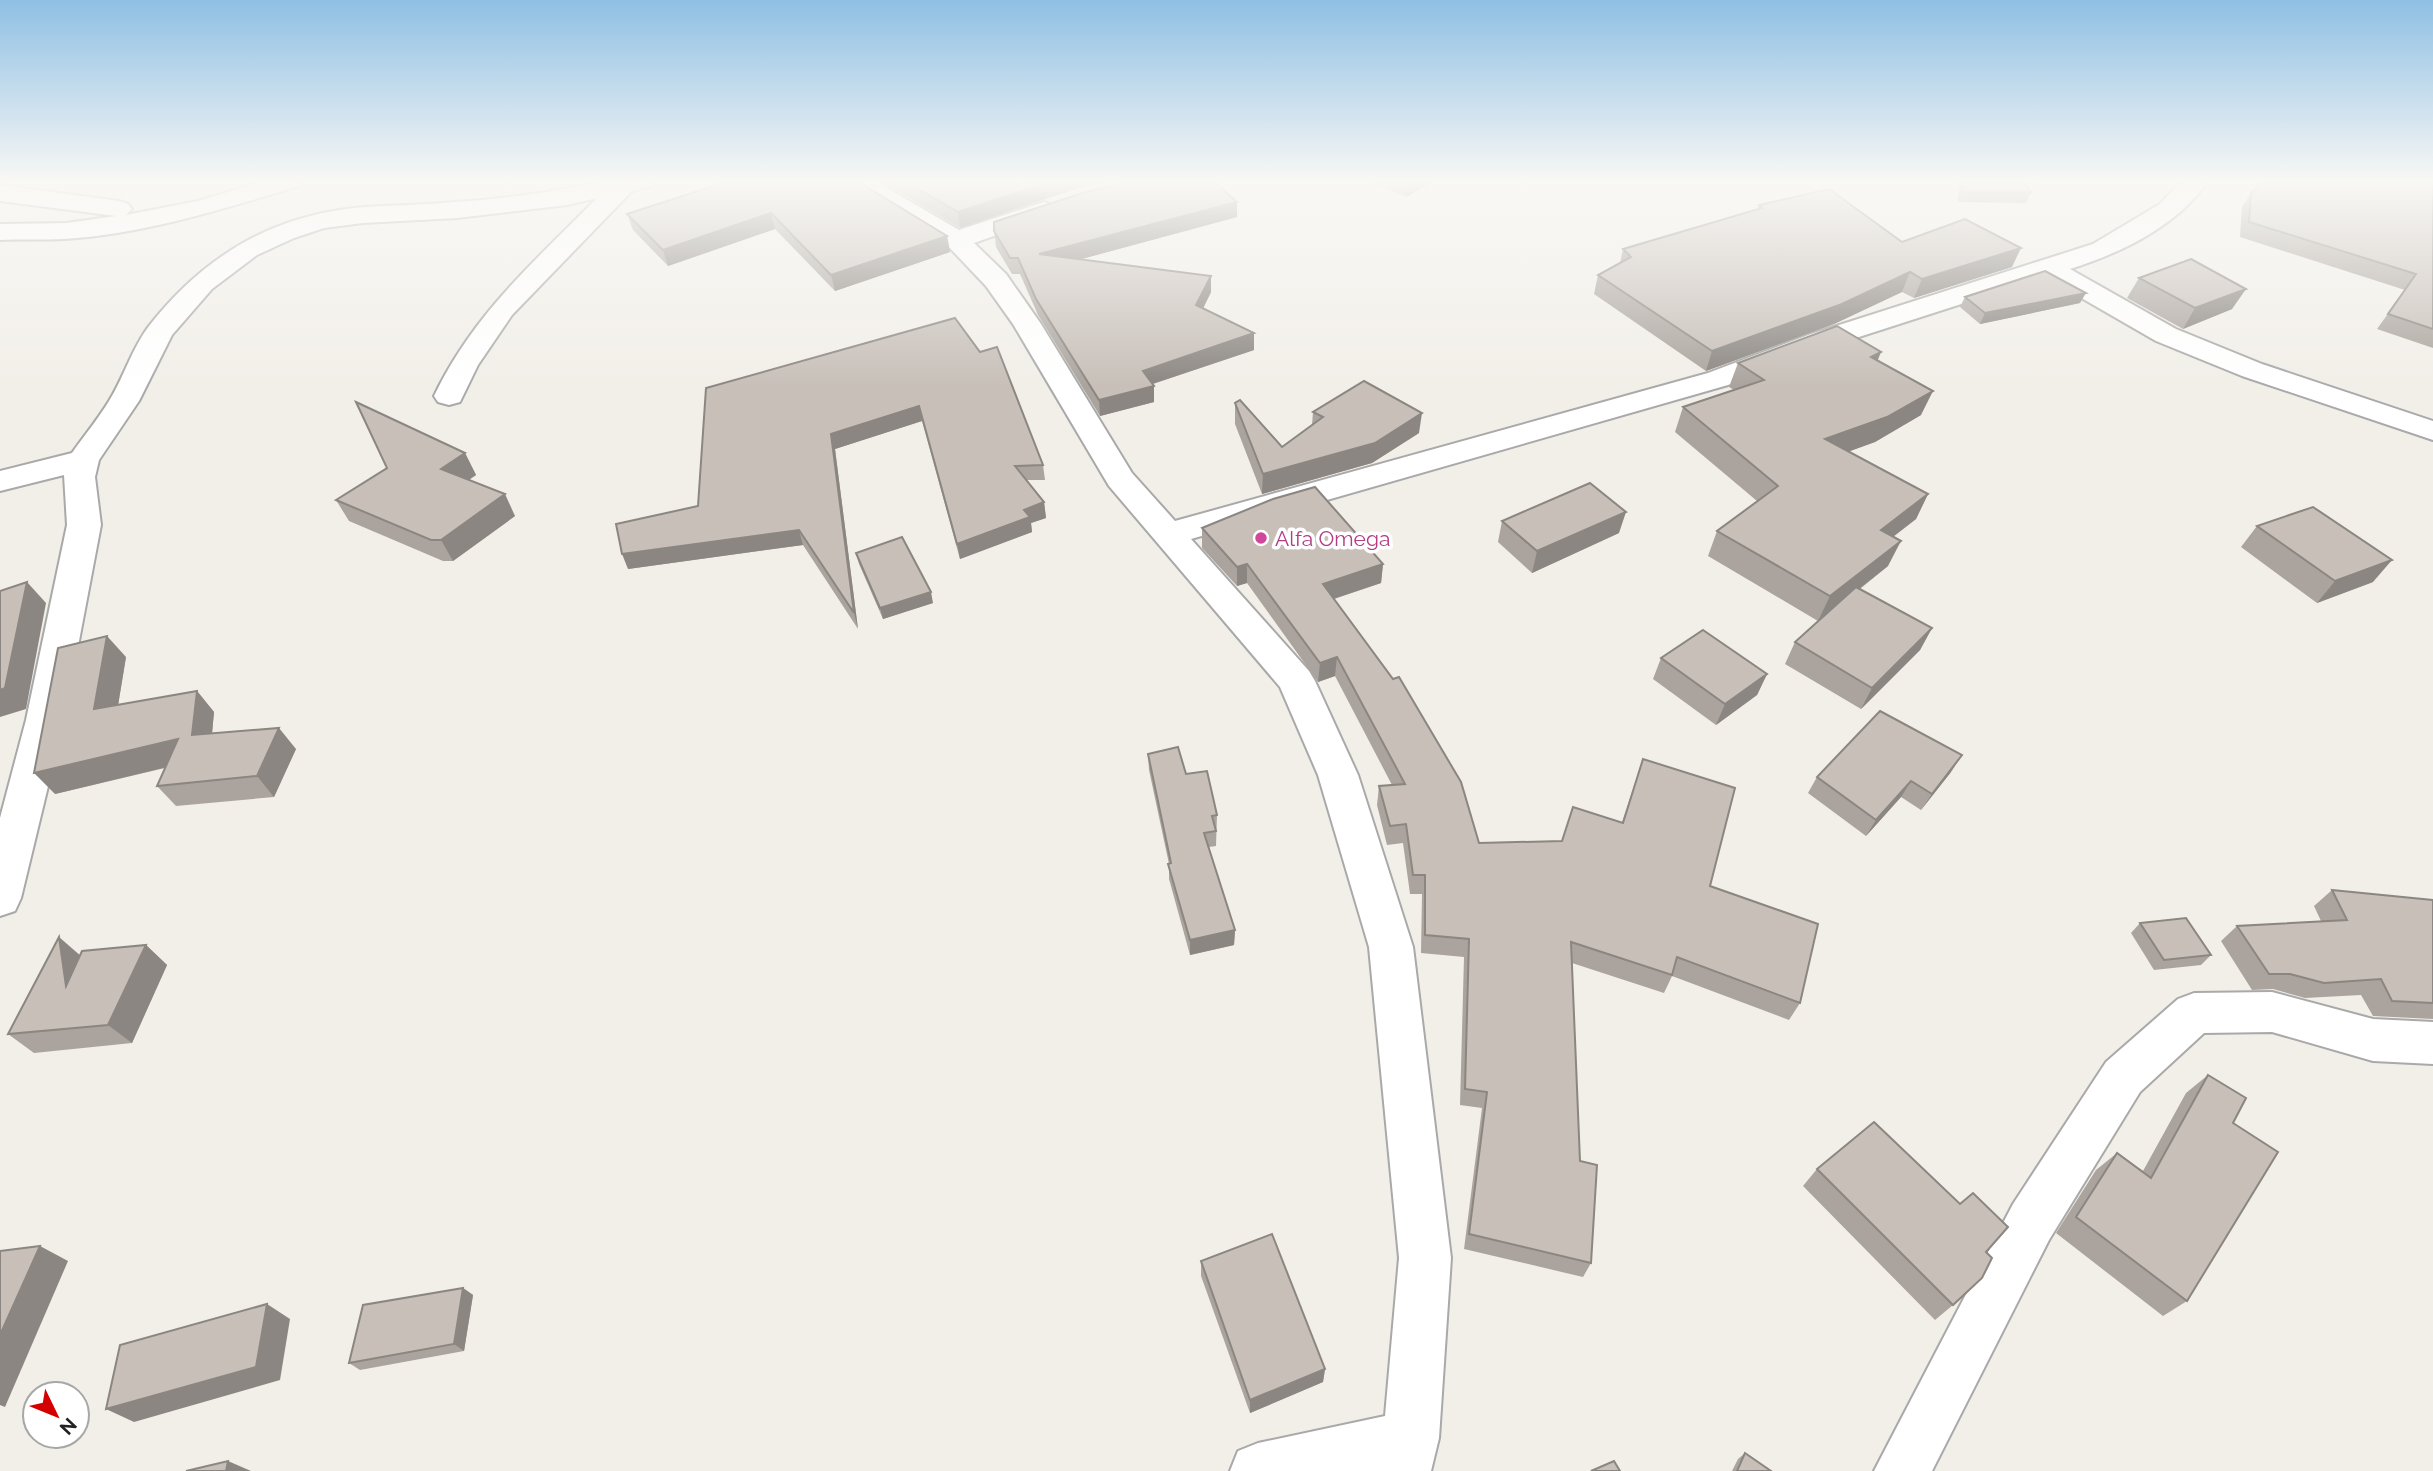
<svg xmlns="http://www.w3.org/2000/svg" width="2433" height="1471" viewBox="0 0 2433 1471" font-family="Raleway,sans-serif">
<rect width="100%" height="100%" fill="#f2efe9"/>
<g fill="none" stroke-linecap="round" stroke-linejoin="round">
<defs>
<g id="street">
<path d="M264 181H302L299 186C223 209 144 234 64 239 43 240 21 239 0 240V224L66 223 116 216 0 201V185L119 201 128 204 132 209 126 215 198 201Z"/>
<path d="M608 181H655L652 186 632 191 512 315 478 365 460 402 449 405 438 402 434 396C474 313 534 262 597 198L567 205 457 218 363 223 324 228 294 238 257 255 212 289 172 335 139 401 99 460 95 477 101 525 64 720 21 898 15 911 0 916V818L26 720 67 525 64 475 0 491V471L72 453C84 436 98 419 109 401 124 377 132 348 149 326 205 255 274 214 365 207 395 205 425 205 455 202 506 199 558 191 608 181Z"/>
<path d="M845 181H875L959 230 1035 205 1044 202 1053 205 1057 210 1053 215 974 243 1006 274 1041 324 1132 473 1175 521 1708 373 1811 334 2093 244 2160 204 2182 181H2208C2177 226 2121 253 2070 269L2176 329 2262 364 2433 421V440L2242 376 2156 341 2045 277 1831 346 1728 385 1191 539 1309 671 1315 681 1358 775 1413 947 1451 1258 1439 1438 1431 1471H1230L1238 1451 1258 1443 1385 1416 1399 1258 1369 947 1318 775 1280 687 1109 486 1013 324 986 286 948 246 848 186Z"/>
<path d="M2272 992 2373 1019 2433 1022V1064L2373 1061 2272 1032 2204 1033 2140 1092 2049 1240 1932 1471H1874L2013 1204 2106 1062 2178 999 2194 993Z"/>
</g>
</defs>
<use href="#street" stroke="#a9a9a9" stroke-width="4"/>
<use href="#street" fill="#fff" fill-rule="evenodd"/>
</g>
<g fill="#aba49e">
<path d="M719 181H857L947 236 950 252 835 291 775 229 668 266 633 230 627 214 723 183Z"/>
<path d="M880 181H1113L1081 187 960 228Z"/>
<path d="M1368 181H1434L1406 197Z"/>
<path d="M1959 181H2028L2026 186 2031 192 2026 203 1958 202Z"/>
<path d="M2433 181V348L2377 329 2405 290 2240 237 2242 207 2251 193Z"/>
<path d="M1759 205 1902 242 2012 267 1914 298 1902 292 1834 324 1706 371 1594 294 1598 275 1620 263 1623 249 1757 209Z"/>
<path d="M1237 217 1081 259 1211 292 1203 308 1254 333V350L1153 384 1154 402 1100 416 1038 315 1020 274H1012L996 247 994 231Z"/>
<path d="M2139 278 2232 309 2183 329 2127 298Z"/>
<path d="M1965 297 2080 303 1980 324 1960 307Z"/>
<path d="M980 352 1043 465 1045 480H1027L1044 502 1046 518 1031 523 1032 532 960 559 922 421 835 449 858 629 803 545 628 569 698 506Z"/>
<path d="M1878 361 1921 415 1875 442 1849 451 1928 494 1916 519 1893 537 1888 566 1860 589 1932 628 1920 650 1861 709 1785 664 1795 642 1818 621 1708 556 1717 531 1757 501 1675 432 1683 407 1734 390 1729 387 1738 363Z"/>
<path d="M1235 403 1282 447 1312 425 1313 412 1419 433 1372 463 1262 494 1235 424Z"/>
<path d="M465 453 476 475 469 480 515 516 453 561H443L349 521 336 500Z"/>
<path d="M1502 521 1619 533 1532 573 1498 542Z"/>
<path d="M2257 526 2373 582 2317 603 2241 547Z"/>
<path d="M1202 528 1383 564 1381 583 1334 599 1479 843 1562 841 1622 822 1643 759 1710 886 1800 1003 1789 1020 1672 976 1664 993 1572 963 1580 1161 1591 1263 1583 1277 1464 1249 1482 1108 1460 1105 1464 957 1421 953 1422 894H1410L1403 843 1387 845 1377 805 1379 786 1392 785 1335 676 1318 682 1247 583 1237 586 1202 548Z"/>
<path d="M856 553 933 603 883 619 859 564Z"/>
<path d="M126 657 118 705 197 691 214 712 212 733 296 749 274 797 176 806 157 786 165 768 55 794Z"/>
<path d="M1661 658 1767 674 1757 695 1716 725 1653 679Z"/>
<path d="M1148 754 1186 774 1217 815 1216 846 1209 847 1235 930 1234 945 1190 955 1169 879V864L1149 770Z"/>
<path d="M1951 772 1921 810 1901 797 1866 836 1808 793 1817 777Z"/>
<path d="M2332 890 2433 900V1019L2373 1016 2361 995 2305 998 2273 989 2252 990 2221 941 2237 926 2321 921 2314 906Z"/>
<path d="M2140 923 2211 955 2201 965 2154 970 2131 933Z"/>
<path d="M146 945 167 965 132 1043 34 1053 8 1034 80 955Z"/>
<path d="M2208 1075 2187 1301 2163 1316 2056 1233 2096 1170 2117 1153 2143 1171 2186 1093Z"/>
<path d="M1817 1169 1986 1252 1953 1305 1935 1320 1803 1186Z"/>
<path d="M1201 1261 1325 1369 1323 1382 1250 1413 1201 1276Z"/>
<path d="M463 1288 473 1295 464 1351 360 1370 349 1363Z"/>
<path d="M1745 1453 1771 1471H1732L1738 1459Z"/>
</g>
<g fill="#8b8681">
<path d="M1053 181H1113L1081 187 960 228 958 212Z"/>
<path d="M1408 181H1434L1406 197Z"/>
<path d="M1237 202V217L1041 270 1039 254Z"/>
<path d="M771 213 775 229 668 266 663 250Z"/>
<path d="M947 236 950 252 835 291 831 275Z"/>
<path d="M2021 248 2012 267 1914 298 1922 279Z"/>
<path d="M1910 272 1902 292 1834 324 1706 371 1712 351Z"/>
<path d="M1211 276V292L1197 321 1196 305Z"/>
<path d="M2246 289 2232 309 2183 329 2195 308Z"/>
<path d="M2086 293 2080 303 1980 324 1985 313Z"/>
<path d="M1254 333V350L1143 387V371Z"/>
<path d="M1881 352 1871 377V357Z"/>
<path d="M1154 386V402L1100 416 1099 400Z"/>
<path d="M1933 391 1921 415 1875 442 1815 464 1825 439Z"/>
<path d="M919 406 922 421 835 449 858 629 854 613 831 434Z"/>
<path d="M1422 413 1419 433 1372 463 1262 494 1263 474Z"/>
<path d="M465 453 476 475 453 490 441 469Z"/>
<path d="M505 494 515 516 453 561 441 540Z"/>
<path d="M1928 494 1916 519 1869 555 1881 530Z"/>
<path d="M1044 502 1046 518 1031 523 1032 532 960 559 957 544 1024 510Z"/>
<path d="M1626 512 1619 533 1532 573 1537 551Z"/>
<path d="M799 530 803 545 628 569 622 554Z"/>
<path d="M1901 541 1888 566 1818 621 1830 596Z"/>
<path d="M2392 560 2373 582 2317 603 2335 581Z"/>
<path d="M1247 564V583L1237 586V567Z"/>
<path d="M1383 564 1381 583 1321 603 1323 584Z"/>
<path d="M27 582 46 603 26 709 0 717V690Z"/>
<path d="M931 592 933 603 883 619 880 608Z"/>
<path d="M1932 628 1920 650 1861 709 1872 688Z"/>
<path d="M107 636 126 657 114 730 94 709Z"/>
<path d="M1337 657 1335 676 1318 682 1320 663Z"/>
<path d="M1767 674 1757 695 1716 725 1725 704Z"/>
<path d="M197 691 214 712 210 756 192 735Z"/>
<path d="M279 728 296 749 274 797 257 776Z"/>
<path d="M178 739 196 760 55 794 34 773Z"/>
<path d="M1962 755 1951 772 1921 810 1932 794Z"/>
<path d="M1911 781 1901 797 1866 836 1876 820Z"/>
<path d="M1235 930 1234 945 1190 955V940Z"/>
<path d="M59 937 82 957 66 986Z"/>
<path d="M146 945 167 965 132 1043 108 1025Z"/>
<path d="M40 1246 68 1261 5 1407 0 1405V1335Z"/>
<path d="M463 1288 473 1295 464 1351 454 1344Z"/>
<path d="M267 1304 290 1319 280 1380 134 1422 106 1409Z"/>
<path d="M1325 1369 1323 1382 1250 1413V1400Z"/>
<path d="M228 1461 251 1471H226Z"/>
</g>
<g fill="#c7bfb8" stroke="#8b8681" stroke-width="2">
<path d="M729 181H857L947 236 831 275 771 213 663 250 627 214Z"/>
<path d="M904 181H1053L958 212Z"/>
<path d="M1132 181H1214L1237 202 1039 254 1211 276 1196 305 1254 333 1143 371 1154 386 1099 400 1036 299 1018 258H1010L994 231V222L1089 191Z"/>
<path d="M1963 181H2028L2026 186 2031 192H1963Z"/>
<path d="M2264 181H2433V329L2388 314 2416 274 2249 222 2251 193Z"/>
<path d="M1829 189 1902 242 1965 219 2021 248 1922 279 1910 272 1842 304 1712 351 1598 275 1631 257 1623 249 1762 208 1759 205Z"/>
<path d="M2191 259 2246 289 2195 308 2139 278Z"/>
<path d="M2045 271 2086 293 1985 313 1965 297Z"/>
<path d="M955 318 980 352 997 347 1043 465 1015 466 1044 502 1024 510 1030 517 957 544 919 406 831 434 854 613 799 530 622 554 616 524 698 506 706 388Z"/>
<path d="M1837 326 1881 352 1871 357 1933 391 1887 417 1825 439 1928 494 1881 530 1901 541 1830 596 1717 531 1778 486 1683 407 1764 380 1738 363Z"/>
<path d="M1364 381 1422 413 1375 443 1263 474 1235 403 1240 400 1282 447 1323 417 1313 412Z"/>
<path d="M356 402 465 453 441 469 505 494 441 540H431L336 500 387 468Z"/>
<path d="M1590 483 1626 512 1537 551 1502 521Z"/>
<path d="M1315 487 1383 564 1323 584 1393 679 1399 677 1461 782 1479 843 1562 841 1573 807 1623 823 1643 759 1735 788 1710 886 1818 924 1800 1003 1677 957 1672 975 1571 942 1580 1161 1597 1165 1591 1263 1469 1234 1487 1092 1465 1089 1469 939 1425 935V875H1413L1406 824 1390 826 1379 786 1405 784 1337 657 1320 663 1247 564 1237 567 1202 528 1273 499Z"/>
<path d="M2313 507 2392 560 2335 581 2257 526Z"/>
<path d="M902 537 931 592 880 608 856 553Z"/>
<path d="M27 582 5 688 0 690V591Z"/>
<path d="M1856 587 1932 628 1872 688 1795 642Z"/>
<path d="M1703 630 1767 674 1725 704 1661 658Z"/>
<path d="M107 636 94 709 197 691 192 735 279 728 257 776 157 786 178 739 34 773 58 648Z"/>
<path d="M1880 711 1962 755 1932 794 1911 781 1876 820 1817 777Z"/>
<path d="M1178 747 1186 774 1207 771 1217 815 1212 816 1216 831 1204 833 1235 930 1190 940 1168 864 1171 863 1148 754Z"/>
<path d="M2332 890 2433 900V1003L2392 1001 2381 979 2324 983 2290 974H2269L2237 926 2347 920Z"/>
<path d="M2186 918 2211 955 2164 960 2140 923Z"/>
<path d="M59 937 66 986 82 951 146 945 108 1025 8 1034Z"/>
<path d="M2208 1075 2246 1098 2233 1123 2278 1152 2187 1301 2076 1217 2117 1153 2151 1178Z"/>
<path d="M1874 1122 1960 1204 1973 1193 2008 1227 1986 1252 1992 1258 1982 1278 1953 1305 1817 1169Z"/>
<path d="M1272 1234 1325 1369 1250 1400 1201 1261Z"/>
<path d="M40 1246 0 1335V1251Z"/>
<path d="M463 1288 454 1344 349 1363 363 1305Z"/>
<path d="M267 1304 256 1367 106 1409 120 1345Z"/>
<path d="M1745 1453 1771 1471H1737Z"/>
<path d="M228 1461 226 1471H186Z"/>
<path d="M1614 1461 1620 1471H1591Z"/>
</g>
<linearGradient id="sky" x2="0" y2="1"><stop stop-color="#8fc0e4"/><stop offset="0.47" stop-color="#f9f8f5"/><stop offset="1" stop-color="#f9f8f5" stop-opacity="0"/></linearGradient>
<rect width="2433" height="387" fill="url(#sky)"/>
<circle fill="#d1479c" stroke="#fff" stroke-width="2.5" cx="1261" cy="538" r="7"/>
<g text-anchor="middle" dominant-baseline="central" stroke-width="7" stroke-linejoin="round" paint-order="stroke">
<g font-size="21" fill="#b23c85" stroke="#fff" text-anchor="start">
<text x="1275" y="538">Alfa Omega</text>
</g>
</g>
<g transform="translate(56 1415) rotate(133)"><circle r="33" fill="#ffffff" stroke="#a7a7a7" stroke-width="2"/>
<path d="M0-5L12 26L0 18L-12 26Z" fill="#d40000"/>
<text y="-10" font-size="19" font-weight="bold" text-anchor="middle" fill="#222222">N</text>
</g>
</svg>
